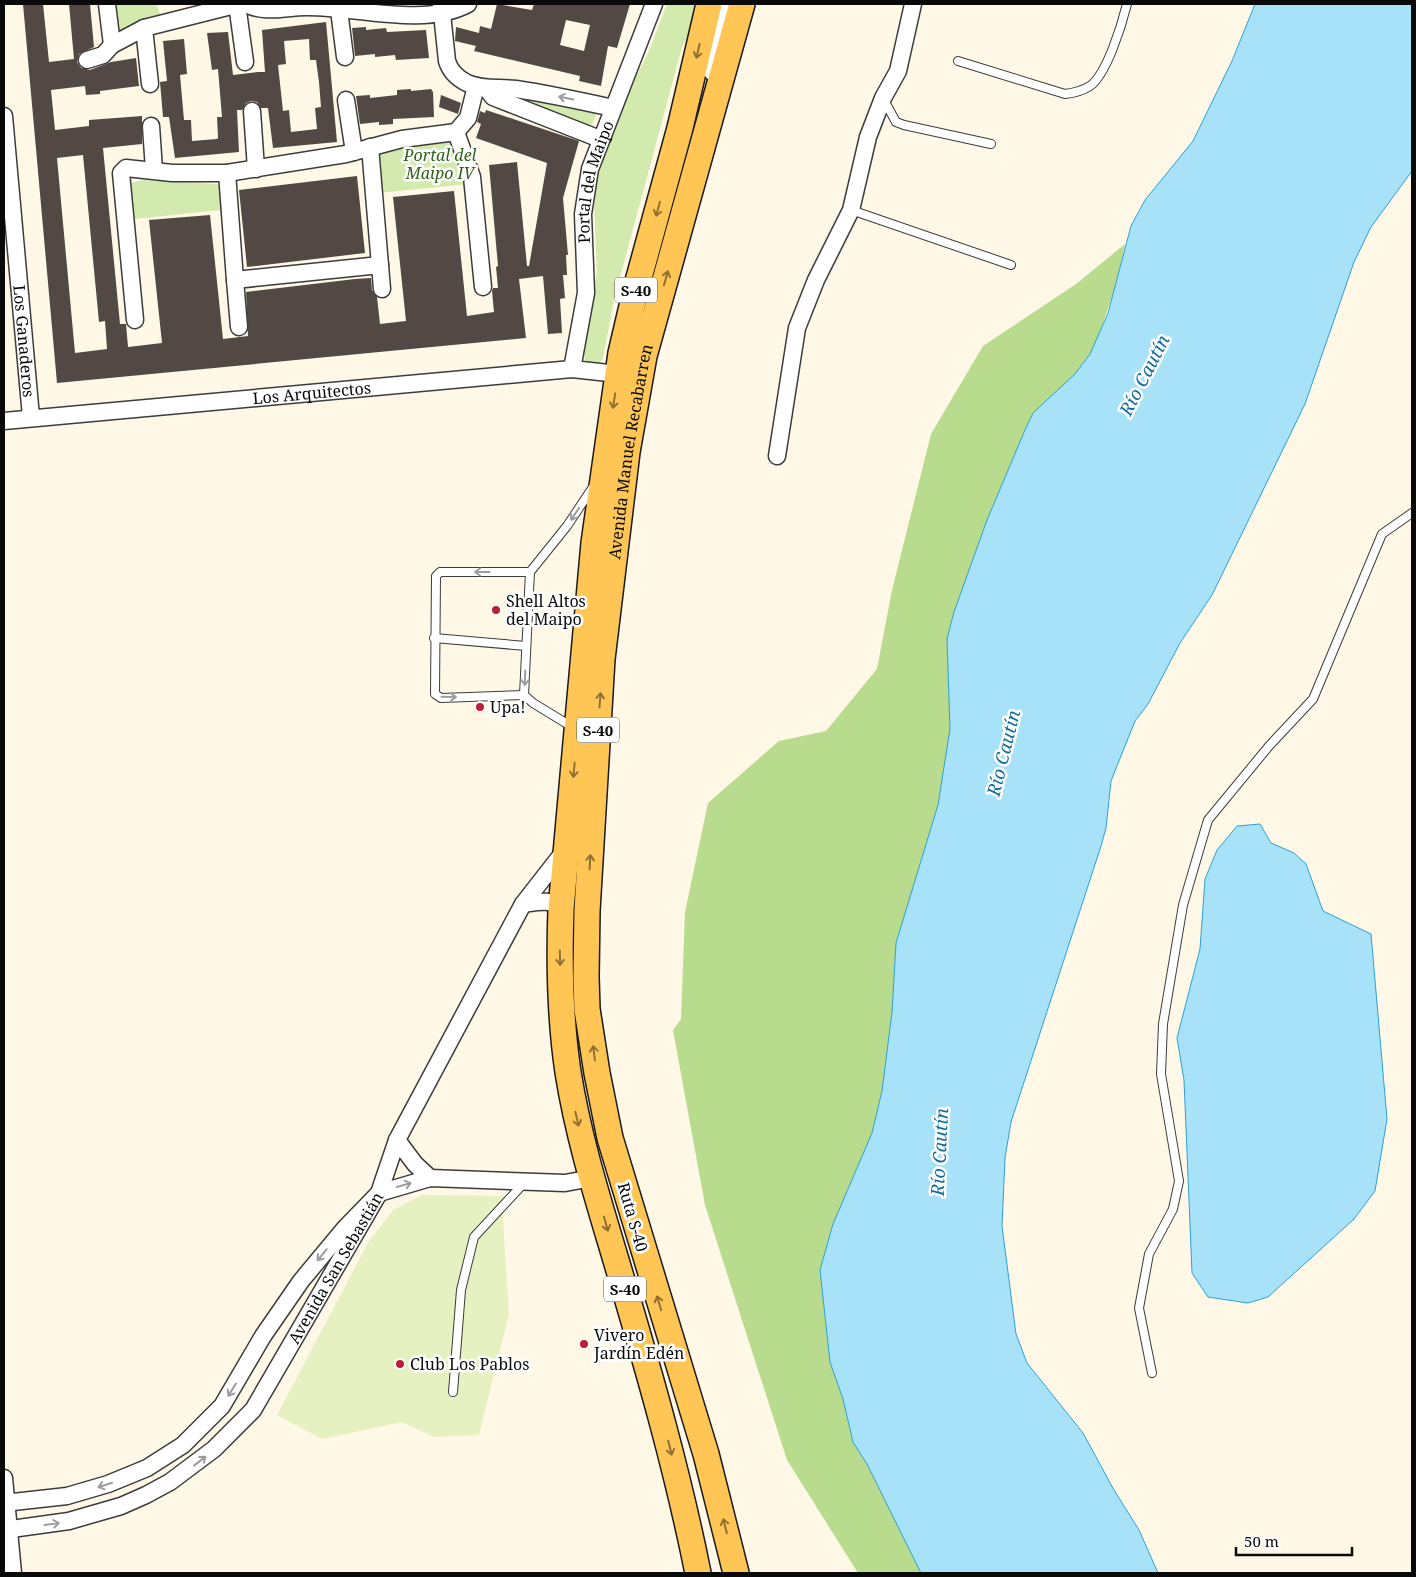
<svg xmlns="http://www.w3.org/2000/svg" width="1416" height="1577" viewBox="0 0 1416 1577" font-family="'Noto Serif',serif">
<rect width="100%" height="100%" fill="#fff8e6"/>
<g fill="#d3eaaf">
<path d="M112 4H156L162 18 118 32Z"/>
<path d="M667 4H704L682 47 614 300 603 358 598 365 586 363 583 353 597 271 594 206 596 180 628 93 649 51Z"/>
<path d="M511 95 593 111 596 115 592 124 588 125Z"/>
<path d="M452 140 469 184 378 193 376 155 395 148Z"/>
<path d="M142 180 218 184 221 187V210L134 219 132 217 131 183Z"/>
</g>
<path fill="#b8db8e" d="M1125 244 1118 278 1098 338 1090 354 1075 374 1034 413 1025 430 987 520 954 612 947 639 950 729 938 805 896 943 892 1012 882 1091 872 1133 833 1224 820 1270 830 1362 843 1399 853 1442 867 1464 921 1573H858L787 1460 705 1205 673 1030 681 1019 685 912 708 803 779 741 826 731 877 669 892 590 931 434 983 346 1076 284Z"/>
<path fill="#e5f1c1" d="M422 1195 504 1196 503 1220 509 1314 479 1435 434 1437 402 1422 322 1439 277 1415 369 1241 393 1210Z"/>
<g fill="#a8e2f9" stroke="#2ca0d3">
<path d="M1255 4H1412V171L1371 227 1354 262 1305 404 1212 595 1180 643 1148 704 1135 721 1111 781 1106 828 1101 846 1011 1122 1005 1158 1002 1226 1016 1334 1027 1363 1083 1433 1114 1490 1139 1530 1158 1573H921L867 1464 853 1442 843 1399 830 1362 820 1270 833 1224 872 1133 882 1091 892 1012 896 943 938 805 950 729 947 639 954 612 987 520 1025 430 1033 413 1075 374 1090 354 1108 313 1131 226 1145 200 1193 141 1232 61Z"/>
<path d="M1260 824 1271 843 1294 853 1306 864 1323 911 1371 934 1387 1119 1375 1191 1354 1219 1268 1297 1248 1303 1208 1297 1192 1273 1184 1080 1177 1038 1200 949 1205 879 1217 850 1237 826Z"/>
</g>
<g fill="#524945" fill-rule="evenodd">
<path d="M23 4H43L49 62 74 59 69 4H90L94 47 79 54 77 62 81 68 90 70 111 62 136 58 139 86 100 91V94L86 95 85 86 51 90 55 130 89 126V120L142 116V144L103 148 120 324H126L128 347 162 343 149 220 210 215 223 339 248 336 246 292 355 279 371 278 372 290 377 297 380 324 406 321 393 197 454 191 467 316 494 312 492 291 493 288H498L496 267 498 266 489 165 517 162 527 266H529L547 163 476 138 481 124 477 122 480 111 485 113 486 110 579 141 563 198 568 255H566L567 275H563L565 298 560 299 562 333 548 334 543 276 519 279 526 338 57 383ZM83 155 99 322 105 321 107 349 75 353 57 158Z"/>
<path d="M497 4 532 10 534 4H630L617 48 608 46 601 86 579 81 580 76 474 51 476 46 455 41 456 27 479 33 480 26 491 29ZM566 20 590 25 584 51 560 45Z"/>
<path d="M326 22 337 142 273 148 268 108H261L257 102 251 101 246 103 242 110H237L239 152 175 158 169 117H163L160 82 167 81 163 41 184 39 187 74 180 75 184 120H191L192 141 217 139 218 138 217 117H222L218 69 212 70 207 33 228 32 233 75 258 72H265L262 30ZM309 39 310 60H316L319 82 321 107 315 108 317 129 291 132 289 110 283 111 278 65 286 64 284 41Z"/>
<path d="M366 27V30L386 28 387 32 426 30 429 58 396 60 395 55 375 57V54L355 56 352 28Z"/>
<path d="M411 89V91L431 89 433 92 434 117 393 119V124L379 125V122L360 124 356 96 370 95V98L397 95V90Z"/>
<path d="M441 95 461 103 458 114 439 107Z"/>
<path d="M357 176 365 253 247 267 239 190Z"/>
</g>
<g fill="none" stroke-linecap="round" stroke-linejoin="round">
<defs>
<g id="service">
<path d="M958 61 1065 94C1074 93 1082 91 1090 86 1107 74 1122 24 1127 4"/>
<path d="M884 100 896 122 904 125 991 144"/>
<path d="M851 210 1011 265"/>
<path d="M434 638 526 646"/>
<path d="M524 695 441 698 435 694 436 576 440 572H530"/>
<path d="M574 728 533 703 524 695 530 572 567 526 593 487"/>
<path d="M1152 1373 1139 1308 1149 1254 1173 1209 1179 1181 1161 1074 1163 1024 1183 905 1208 820 1269 746 1313 699 1382 534 1412 513"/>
<path d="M453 1392 461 1290 474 1237 524 1183"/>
</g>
<g id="minor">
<path d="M107 4 112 45"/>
<path d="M237 4 245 62"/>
<path d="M246 4C265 14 285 7 306 7 354 6 423 28 468 4"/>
<path d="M441 4 447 61C450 71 457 78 467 83 483 90 499 87 516 89 549 94 581 101 613 108"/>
<path d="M339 10 345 57"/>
<path d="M144 28 150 84"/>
<path d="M87 60 103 55 112 45 144 28 239 4"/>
<path d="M712 72 725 4"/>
<path d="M486 88 493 97 600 139"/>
<path d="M346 100 354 152"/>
<path d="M252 111 256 169"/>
<path id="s1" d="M4 116 31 417"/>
<path d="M151 126 154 170"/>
<path d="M456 132 472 177 483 287"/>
<path d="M370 147 382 289"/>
<path d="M227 173 235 280 380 265"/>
<path d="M235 280 239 327"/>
<path d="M135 320 121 173 126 168 172 173H227L346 154 402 139 456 132 468 118 476 86"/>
<path id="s2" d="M572 369 586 293 583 214 590 169 654 4"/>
<path id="s3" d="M4 421 572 369 618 374"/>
<path d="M777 456 797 328 816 280 851 210 868 137 883 98 898 71 913 4"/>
<path d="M523 904C538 902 551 898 561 909"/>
<path d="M397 1140 415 1164 430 1178"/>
<path d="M4 1478 13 1573"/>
<path d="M4 1503 67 1496 108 1484 147 1468 183 1445 222 1406 263 1336 301 1281 345 1228 379 1193 430 1178 565 1183 592 1178"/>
<path id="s4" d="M4 1530 69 1521 121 1506 146 1495 170 1482 214 1449 253 1410 379 1193 397 1140 523 904 566 849"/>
</g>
<g id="primary">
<path d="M698 1573C678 1473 650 1375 621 1277 601 1209 579 1142 568 1072 560 1018 559 964 561 909L594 543 621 353 637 285 680 128 709 4"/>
<path id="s5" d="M736 1573 706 1454 610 1138 597 1073 587 1009 586 977 587 911 602 659 627 452 644 356 742 4"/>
</g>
</defs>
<use href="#service" stroke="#3c3c3c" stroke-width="10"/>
<use href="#minor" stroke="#3c3c3c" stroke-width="19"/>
<use href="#primary" stroke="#1a1a1a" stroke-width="28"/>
<use href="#service" stroke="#fff" stroke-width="8"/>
<use href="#minor" stroke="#fff" stroke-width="16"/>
<use href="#primary" stroke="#ffc656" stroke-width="25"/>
</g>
<defs><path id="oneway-shaft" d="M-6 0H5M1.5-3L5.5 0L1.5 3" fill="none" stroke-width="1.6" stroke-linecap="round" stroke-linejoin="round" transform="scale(1.25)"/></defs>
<g stroke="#907133">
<use href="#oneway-shaft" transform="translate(698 51) rotate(103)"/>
<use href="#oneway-shaft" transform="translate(658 209) rotate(105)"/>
<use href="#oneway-shaft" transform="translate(666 278) rotate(-74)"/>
<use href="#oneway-shaft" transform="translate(614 401) rotate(99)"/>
<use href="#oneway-shaft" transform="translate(600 700) rotate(-86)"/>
<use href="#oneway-shaft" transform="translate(574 770) rotate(95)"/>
<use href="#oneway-shaft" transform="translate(590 862) rotate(-87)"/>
<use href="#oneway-shaft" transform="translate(560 958) rotate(89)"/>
<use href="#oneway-shaft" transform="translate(594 1053) rotate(-97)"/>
<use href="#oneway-shaft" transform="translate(577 1119) rotate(77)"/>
<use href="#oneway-shaft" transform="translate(606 1224) rotate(74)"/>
<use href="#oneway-shaft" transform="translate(659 1303) rotate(-107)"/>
<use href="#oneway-shaft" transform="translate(670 1448) rotate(76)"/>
<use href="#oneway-shaft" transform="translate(725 1526) rotate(-104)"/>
</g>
<g stroke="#9d9d9d">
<use href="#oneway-shaft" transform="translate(566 98) rotate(-168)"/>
<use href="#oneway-shaft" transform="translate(575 514) rotate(124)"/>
<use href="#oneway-shaft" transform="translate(482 572) rotate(-180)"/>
<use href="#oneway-shaft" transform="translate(525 678) rotate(92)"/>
<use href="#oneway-shaft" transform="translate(449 697) rotate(1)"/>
<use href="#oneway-shaft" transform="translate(404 1185) rotate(-16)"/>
<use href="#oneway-shaft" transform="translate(322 1255) rotate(129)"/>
<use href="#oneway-shaft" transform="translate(232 1390) rotate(121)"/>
<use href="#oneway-shaft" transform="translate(200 1461) rotate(-38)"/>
<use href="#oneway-shaft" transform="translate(105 1485) rotate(162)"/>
<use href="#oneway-shaft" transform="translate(52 1524) rotate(-8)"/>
</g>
<g fill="#be1d34" stroke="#fff" stroke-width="2">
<circle cx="496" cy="610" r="5"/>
<circle cx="480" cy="707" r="5"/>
<circle cx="584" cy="1344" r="5"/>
<circle cx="400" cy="1364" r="5"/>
</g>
<g text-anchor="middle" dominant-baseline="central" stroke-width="5" stroke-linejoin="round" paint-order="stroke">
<g fill="#fff" stroke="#535353" stroke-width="1">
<rect x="615" y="277.5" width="42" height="25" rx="4"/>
<rect x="577" y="717.5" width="42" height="25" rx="4"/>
<rect x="604" y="1276.5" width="42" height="25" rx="4"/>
</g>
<g font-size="15" font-weight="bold" fill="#090909">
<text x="636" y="290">S-40</text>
<text x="598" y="730">S-40</text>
<text x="625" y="1289">S-40</text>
</g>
<g font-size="16" font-style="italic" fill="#2f6219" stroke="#fff">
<text x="440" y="155">Portal del<tspan x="440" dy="18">Maipo IV</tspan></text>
</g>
<g font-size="16" fill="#090909" stroke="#fff">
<text stroke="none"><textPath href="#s2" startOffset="190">Portal del Maipo</textPath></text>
<text stroke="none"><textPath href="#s1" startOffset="226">Los Ganaderos</textPath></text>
<text stroke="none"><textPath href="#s3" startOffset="309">Los Arquitectos</textPath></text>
<text stroke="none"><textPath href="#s5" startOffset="1144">Avenida Manuel Recabarren</textPath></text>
<text transform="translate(633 1217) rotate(74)">Ruta S-40</text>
<text stroke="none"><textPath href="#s4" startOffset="449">Avenida San Sebastián</textPath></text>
</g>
<g font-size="16" fill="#090909" stroke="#fff" text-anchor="start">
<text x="506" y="601">Shell Altos<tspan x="506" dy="18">del Maipo</tspan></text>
<text x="490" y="707">Upa!</text>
<text x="594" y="1335">Vivero<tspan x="594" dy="18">Jardín Edén</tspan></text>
<text x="410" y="1364">Club Los Pablos</text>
</g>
<g font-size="18" font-style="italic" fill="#0f6d9e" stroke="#fff">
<text transform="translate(1144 375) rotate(-63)">Río Cautín</text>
<text transform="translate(1003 753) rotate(-76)">Río Cautín</text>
<text transform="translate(939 1152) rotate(-87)">Río Cautín</text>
</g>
</g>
<rect width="1416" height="1577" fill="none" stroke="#090909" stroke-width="10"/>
<path d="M1236 1547v8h116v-8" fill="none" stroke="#090909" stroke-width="2.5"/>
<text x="1244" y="1547" font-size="15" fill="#090909" stroke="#ffffff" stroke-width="4" paint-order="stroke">50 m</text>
</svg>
